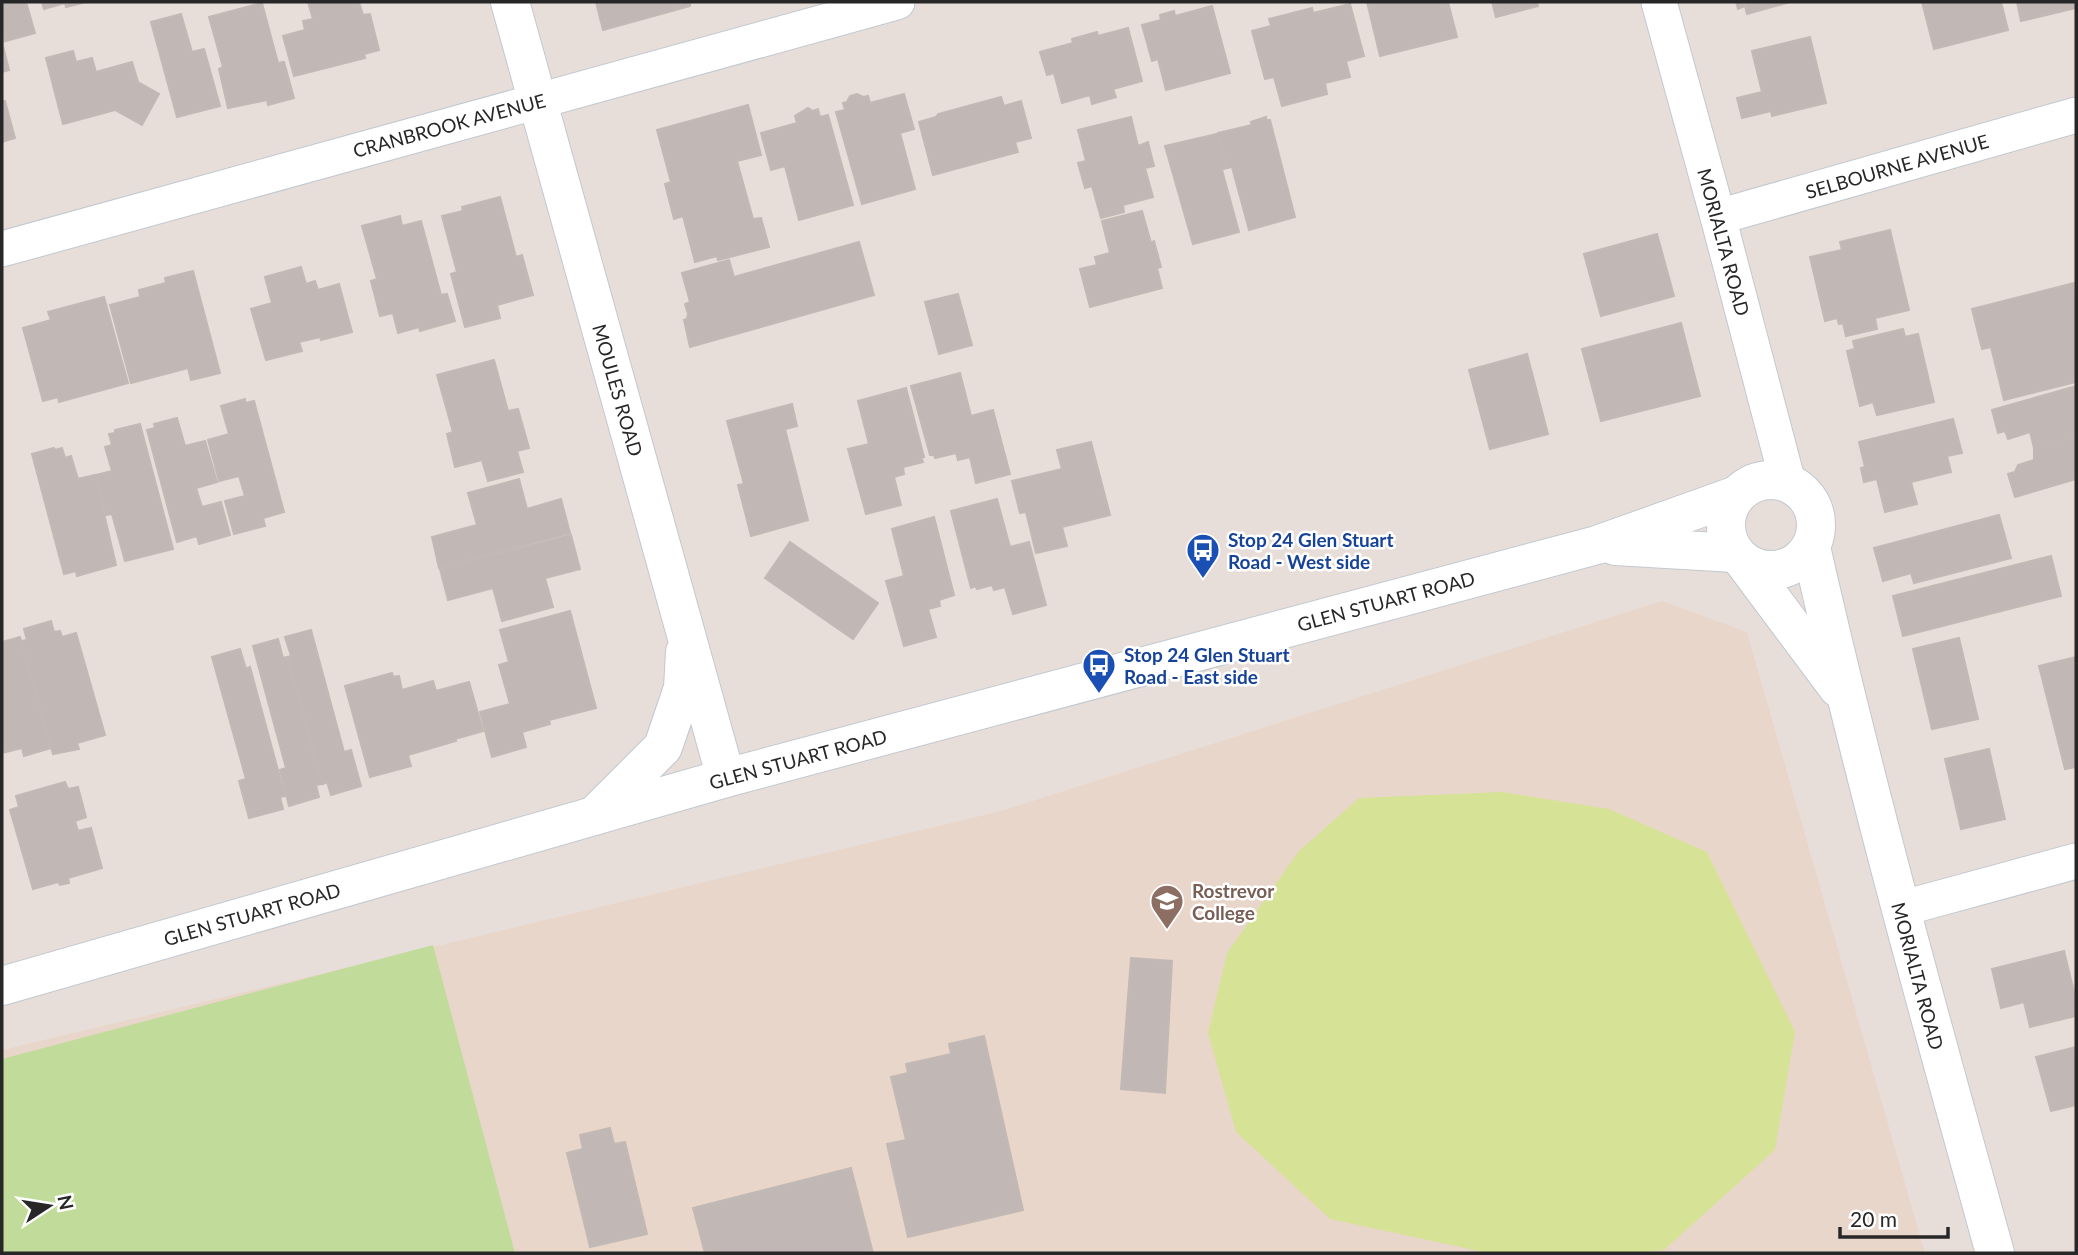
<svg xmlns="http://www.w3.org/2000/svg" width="2078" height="1255" viewBox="0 0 2078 1255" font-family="Lato,sans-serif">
<rect width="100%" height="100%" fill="#e8ded9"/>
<path fill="#e9d6ca" d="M1662 601 1747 632 1925 1253H2V1050L1001 811Z"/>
<path fill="#c1db9a" d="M433 945 515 1253H2V1059Z"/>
<path fill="#d6e296" d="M1502 792 1609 809 1707 852 1795 1032 1775 1150 1664 1250 1632 1253H1488L1330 1219 1236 1132 1208 1033 1227 953 1299 851 1359 798Z"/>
<g fill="#c1b8b6" stroke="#c3b9b4" stroke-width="2">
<path d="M2 2H26L35 33 2 42 9 70 2 72Z"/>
<path d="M42 2H86L66 7 65 3 44 9Z"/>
<path d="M308 2H359L363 15 370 14 379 50 364 54 365 58 294 76 283 36 305 30 303 21 313 19Z"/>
<path d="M596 2H690V6L603 30Z"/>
<path d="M1367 2H1448L1457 37 1380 56Z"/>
<path d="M1492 2H1537L1538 6 1496 17Z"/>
<path d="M1736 2H1790L1747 14 1745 6 1738 9Z"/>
<path d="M1922 2H2001L2008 30 1934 49Z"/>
<path d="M2017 2H2076V8L2021 21Z"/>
<path d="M262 3 278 63 284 62 294 98 268 105 267 100 228 108 219 69 223 67 209 17Z"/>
<path d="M1350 4 1364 56 1346 61 1350 77 1325 83 1327 94 1282 106 1274 77 1265 79 1252 31 1271 26 1269 19 1312 8 1313 13Z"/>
<path d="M1212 6 1230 73 1166 90 1158 59 1152 61 1142 25 1161 20 1160 15 1174 11 1175 16Z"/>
<path d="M181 14 192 52 204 49 220 106 177 117 151 22Z"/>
<path d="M1128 28 1142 81 1113 89 1116 97 1092 104 1090 95 1062 103 1054 73 1047 75 1040 52 1073 43 1072 39 1097 32 1098 36Z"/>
<path d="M1810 37 1826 103 1772 116 1771 111 1742 118 1737 98 1762 92 1752 51Z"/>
<path d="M73 51 76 62 92 58 96 72 132 62 138 82 159 94 142 125 115 110 63 124 46 58Z"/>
<path d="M857 94 863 97 868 96 870 103 904 94 914 129 900 133 915 189 862 204 836 112 845 110 843 103 847 102 850 96Z"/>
<path d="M1001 97 1004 106 1021 101 1031 138 1015 142 1018 152 933 175 919 122 936 117 938 114Z"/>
<path d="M2 101H5L15 138 2 142Z"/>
<path d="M748 105 761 155 737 161 753 219 761 218 769 247 718 260 717 256 695 262 683 216 674 219 665 184 671 182 657 130Z"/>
<path d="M808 108 813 111 818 109 820 117 828 115 853 205 799 220 785 166 771 170 761 133 797 123 795 116Z"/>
<path d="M1131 117 1138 146 1148 142 1154 166 1145 168 1153 197 1123 205 1124 212 1101 218 1092 186 1085 188 1078 163 1086 161 1078 130Z"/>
<path d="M1266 117V120H1270L1295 217 1249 230 1232 167 1227 168 1218 133 1252 125 1251 122Z"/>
<path d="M1217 134 1226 168 1222 170 1239 232 1193 244 1165 146Z"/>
<path d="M500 197 516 257 522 255 533 295 497 305 500 318 465 327 451 274 457 272 442 216 463 211 462 207Z"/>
<path d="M1142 211 1151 243 1154 241 1161 267 1157 268 1162 288 1090 307 1080 269 1097 265 1095 257 1110 253 1102 221Z"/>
<path d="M400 216 402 226 421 221 441 295 447 294 455 321 420 331 419 327 398 333 393 313 380 316 371 281 377 279 362 226Z"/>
<path d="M1890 230 1909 310 1875 318 1877 329 1846 336 1843 323 1839 324 1837 318 1825 321 1810 257 1842 250 1840 242Z"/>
<path d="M1657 234 1674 296 1601 316 1584 254Z"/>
<path d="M859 242 874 295 690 347 684 320 687 319 688 314 685 304 690 302 682 273 729 260 734 277Z"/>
<path d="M301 267 306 284 315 281 318 290 339 284 352 332 321 340 320 337 299 342 302 351 266 360 251 309 272 303 265 277Z"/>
<path d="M193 271 220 373 191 380 188 368 131 383 110 305 140 297 139 290 166 283 165 278Z"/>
<path d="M2074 283 2076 292V382L2004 400 1991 347 1982 349 1972 309Z"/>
<path d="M958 294 972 345 939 354 925 302Z"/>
<path d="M104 297 128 383 59 402 58 397 43 401 23 328 51 320 48 312Z"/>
<path d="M1681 323 1700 396 1601 421 1582 349Z"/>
<path d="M1903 329 1905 337 1918 334 1934 402 1877 415 1873 402 1860 406 1847 351 1855 349 1853 341Z"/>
<path d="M1527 354 1548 434 1490 449 1469 370Z"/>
<path d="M494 360 508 411 518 409 529 448 517 451 523 472 488 481 482 460 455 467 447 434 453 432 437 375Z"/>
<path d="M960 373 971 416 993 410 1010 474 976 483 970 457 958 460 956 453 935 458 934 455H930L911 386Z"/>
<path d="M2076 386V436L2034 448 2030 432 2008 439 2005 431 1998 433 1992 410Z"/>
<path d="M906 388 924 457 921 458 923 462 903 467 904 474 894 477 901 505 866 514 848 449 869 444 858 401Z"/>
<path d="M245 399V403L254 401 284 512 263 518 265 526 234 534 225 501 245 496 239 476 219 481 208 440 229 434 221 406Z"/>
<path d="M792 404 797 426 785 429 808 520 751 536 738 485 744 484 727 421Z"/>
<path d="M177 418 185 446 205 441 217 482 196 488 202 507 221 502 230 535 199 544 197 536 177 542 147 430 155 428 154 424Z"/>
<path d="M1953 419 1962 453 1947 456 1951 472 1911 482 1917 504 1885 512 1877 479 1864 482 1861 468 1865 467 1859 442Z"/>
<path d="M140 424 173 549 125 561 112 514 106 515 96 475 112 471 105 447 112 445 109 434 115 433V430Z"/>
<path d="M2076 436V479L2015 497 2008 474 2015 472 2018 465 2034 460V448Z"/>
<path d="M1091 442 1110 515 1062 527 1067 546 1036 553 1026 512 1020 513 1012 481 1062 469 1057 450Z"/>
<path d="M54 448 55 450 62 448 65 458 71 456 78 479 95 475 116 565 77 576 76 571 64 574 32 454Z"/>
<path d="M519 479 527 509 561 499 570 533 439 568 432 537 477 525 468 493Z"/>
<path d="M997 499 1010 547 1029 542 1046 605 1013 614 1005 587 994 590 992 585 977 589 975 586 971 588 951 511Z"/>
<path d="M1999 515 2011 558 1914 583 1911 573 1883 581 1874 548Z"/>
<path d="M934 517 954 595 939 600 940 606 928 609 936 637 904 646 886 581 904 576 892 529Z"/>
<path d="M571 535 580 569 545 578 553 607 502 621 493 588 448 600 440 569Z"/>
<path d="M790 542 878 603 853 639 765 578Z"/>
<path d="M2051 556 2061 596 1903 636 1893 596Z"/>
<path d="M570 611 596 708 549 720 550 724 522 732 526 747 492 757 480 712 510 704 499 665 509 662 500 630Z"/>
<path d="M51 621 54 632 60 631 62 637 76 633 105 735 77 743 79 749 53 754 21 641 27 640 24 629Z"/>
<path d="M311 630 344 752 351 750 361 786 331 795 327 782 323 784 288 657 291 656 285 637Z"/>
<path d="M20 637 51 748 24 756 22 748 2 753V642Z"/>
<path d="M1959 638 1978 719 1932 729 1913 649Z"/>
<path d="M278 639 283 658 287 657 322 784 316 785 319 797 289 806 280 770 286 768 253 646Z"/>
<path d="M240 649 246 669 250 667 285 796 280 797 283 809 249 818 239 781 246 779 212 657Z"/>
<path d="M2076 657V767L2065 769 2039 666Z"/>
<path d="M392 673 393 677 399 676 402 690 433 681 436 691 469 682 483 731 455 739 456 741 408 755 411 766 370 777 345 686Z"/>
<path d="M1989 749 2005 819 1961 829 1945 759Z"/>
<path d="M65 782 68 789 78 787 86 817 75 821 78 831 91 828 102 868 68 878 69 883 60 885 58 882 33 889 10 810 19 807 16 796Z"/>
<path d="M2064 951 2076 1000V1016L2030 1027 2024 1002 2001 1008 1992 969Z"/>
<path d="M1131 958 1172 961 1165 1093 1121 1089Z"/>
<path d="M984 1036 1023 1210 908 1237 887 1144 906 1140 891 1077 908 1073 906 1064 951 1054 949 1044Z"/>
<path d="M2076 1047V1105L2051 1111 2036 1057Z"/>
<path d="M610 1128 614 1144 625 1142 647 1234 590 1247 567 1153 583 1149 580 1135Z"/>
<path d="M851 1168 873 1253H705L693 1208Z"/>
</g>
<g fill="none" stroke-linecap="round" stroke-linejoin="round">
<defs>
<g id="minor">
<path d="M1659 2 1718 217 1788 483"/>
<path d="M1718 217 2076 115"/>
<path d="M2 249 897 2"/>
<path d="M1900 909 2076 861"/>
</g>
<path id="tertiary" d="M2 986 726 778"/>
<g id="secondary">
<path d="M510 2 726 778 1597 545 1737 495"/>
<circle cx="1771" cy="525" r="45"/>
<path d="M1615 546 1735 553"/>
<path d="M1811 547C1865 785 1930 1019 1995 1253"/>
<path d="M1744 562 1838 688"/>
<path d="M594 816 663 747 683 688 685 652"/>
</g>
</defs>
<use href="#minor" stroke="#c2c8d0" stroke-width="37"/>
<use href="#tertiary" stroke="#c2c8d0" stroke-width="40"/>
<use href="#secondary" stroke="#c2c8d0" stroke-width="40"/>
<use href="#minor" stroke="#fff" stroke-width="35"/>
<use href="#tertiary" stroke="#fff" stroke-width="38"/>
<use href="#secondary" stroke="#fff" stroke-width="38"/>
</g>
<defs>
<symbol id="bus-pin" viewBox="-11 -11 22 30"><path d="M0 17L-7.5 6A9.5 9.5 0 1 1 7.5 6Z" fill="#1a4fb4" stroke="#fff"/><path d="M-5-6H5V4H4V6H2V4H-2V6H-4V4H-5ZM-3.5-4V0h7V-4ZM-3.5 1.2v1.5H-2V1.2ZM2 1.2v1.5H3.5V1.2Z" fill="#fff"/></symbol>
<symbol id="school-pin" viewBox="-11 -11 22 30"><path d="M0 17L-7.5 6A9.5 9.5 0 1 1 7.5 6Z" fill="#8d6e63" stroke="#fff"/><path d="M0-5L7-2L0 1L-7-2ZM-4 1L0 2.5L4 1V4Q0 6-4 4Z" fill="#fff"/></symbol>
</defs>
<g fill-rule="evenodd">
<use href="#bus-pin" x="1184" y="531" width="38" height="52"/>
<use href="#bus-pin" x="1080" y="646" width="38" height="52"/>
<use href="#school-pin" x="1148" y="882" width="38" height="52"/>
</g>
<g text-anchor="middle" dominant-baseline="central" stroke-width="5" stroke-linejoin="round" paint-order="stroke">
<g font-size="19" fill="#272727" stroke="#fff">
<text transform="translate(449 125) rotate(-15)">CRANBROOK AVENUE</text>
<text transform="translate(1897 166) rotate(-16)">SELBOURNE AVENUE</text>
<text transform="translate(1724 242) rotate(75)">MORIALTA ROAD</text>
<text transform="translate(618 390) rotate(74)">MOULES ROAD</text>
<text transform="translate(1386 601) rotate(-15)">GLEN STUART ROAD</text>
<text transform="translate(798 759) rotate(-15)">GLEN STUART ROAD</text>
<text transform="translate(252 914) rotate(-16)">GLEN STUART ROAD</text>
<text transform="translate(1918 976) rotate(75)">MORIALTA ROAD</text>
</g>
<g font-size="19" font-weight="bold" fill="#164399" stroke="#fff" text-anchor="start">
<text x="1228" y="539">Stop 24 Glen Stuart<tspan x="1228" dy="22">Road - West side</tspan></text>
<text x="1124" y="654">Stop 24 Glen Stuart<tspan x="1124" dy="22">Road - East side</tspan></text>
</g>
<g font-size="19" font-weight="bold" fill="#785e54" stroke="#fff" text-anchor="start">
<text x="1192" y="890">Rostrevor<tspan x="1192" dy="22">College</tspan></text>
</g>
</g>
<rect width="2078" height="1255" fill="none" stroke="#272727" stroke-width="7"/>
<g transform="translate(49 1206) rotate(78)" stroke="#ffffff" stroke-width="5" paint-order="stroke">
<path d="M0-5L12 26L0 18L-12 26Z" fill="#272727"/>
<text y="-10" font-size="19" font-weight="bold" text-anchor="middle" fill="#272727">N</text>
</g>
<path d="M1840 1227v10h108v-10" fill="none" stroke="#272727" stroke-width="3.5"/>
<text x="1850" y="1227" font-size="21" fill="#272727" stroke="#ffffff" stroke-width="5" paint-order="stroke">20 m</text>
</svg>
